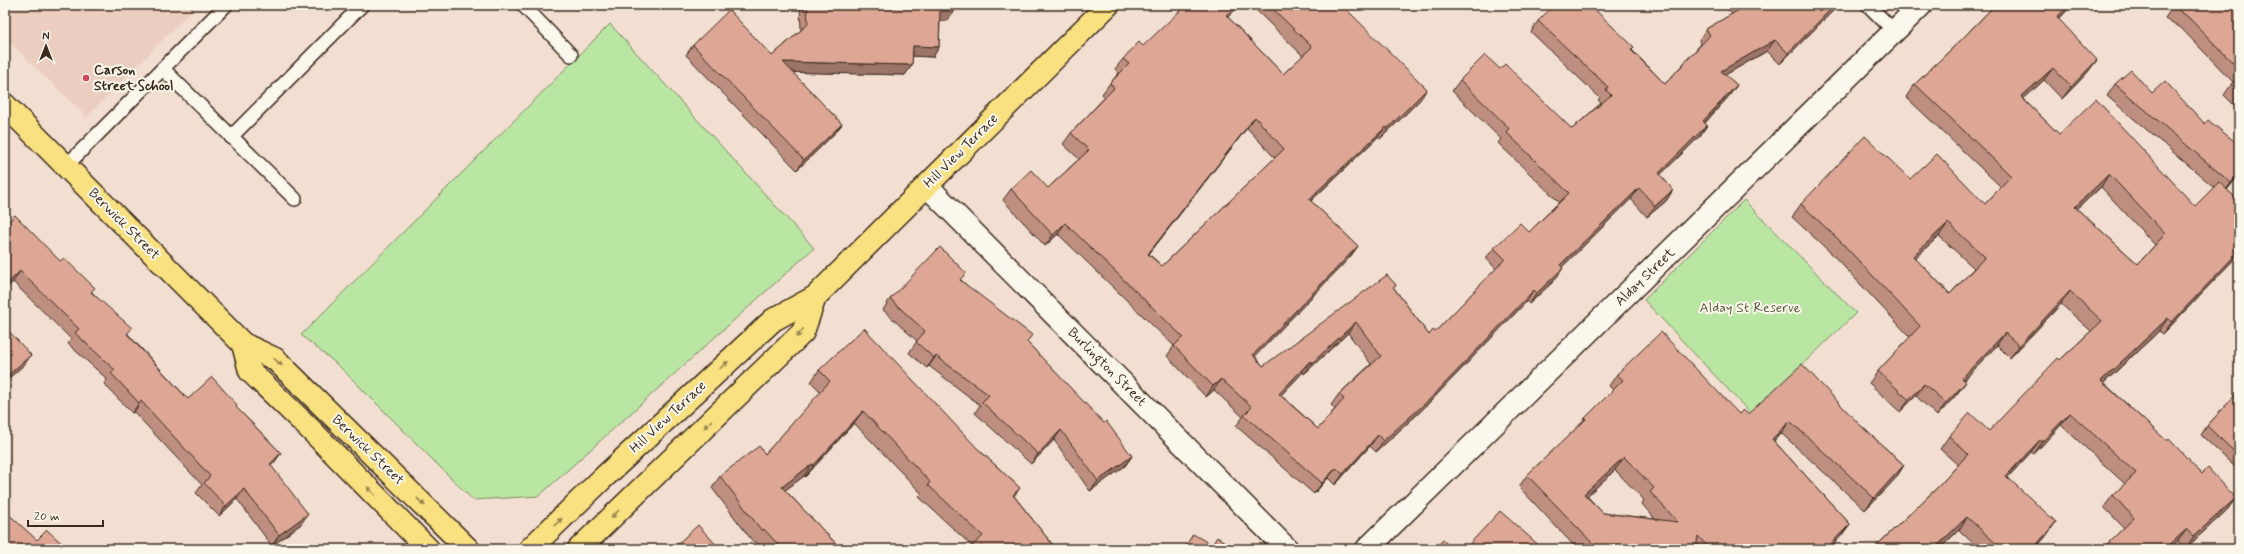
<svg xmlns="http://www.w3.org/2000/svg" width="2244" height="554" viewBox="0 0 2244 554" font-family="Mynerve,sans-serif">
<rect width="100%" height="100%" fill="#f2dfd2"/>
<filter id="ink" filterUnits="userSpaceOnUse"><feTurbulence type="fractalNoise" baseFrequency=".025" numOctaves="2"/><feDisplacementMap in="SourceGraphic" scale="8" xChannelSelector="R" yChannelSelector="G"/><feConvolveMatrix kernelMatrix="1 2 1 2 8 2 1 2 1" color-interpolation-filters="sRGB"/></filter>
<g filter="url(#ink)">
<path fill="#eccec0" d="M5 5H197L87 117 5 38Z"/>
<g fill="#bae6a3" stroke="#7a8860">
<path d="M610 24 814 248 539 496 473 500 339 366 301 335Z"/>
<path d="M1744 200 1856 313 1751 414 1644 300Z"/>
</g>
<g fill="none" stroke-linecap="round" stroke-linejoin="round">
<defs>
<g id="lane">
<path d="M523 5 571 55"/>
<path d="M1868 5 1895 32"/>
<path d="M163 69 295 199"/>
<path d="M231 137 362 5"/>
<path d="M66 166 226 5"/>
</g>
<g id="street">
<path d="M927 186 1287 549"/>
<path d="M1367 549 1921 5"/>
</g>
<g id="primary">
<path d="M5 105 243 344 275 359 468 549"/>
<path d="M243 344 250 371 311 430 428 549"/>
<path d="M530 549 602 479 773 320 815 297 1108 5"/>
<path d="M579 549 803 332 815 297"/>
</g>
</defs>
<use href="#lane" stroke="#3b2a1e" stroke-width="16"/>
<use href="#street" stroke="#3b2a1e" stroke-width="25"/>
<use href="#primary" stroke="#3b2a1e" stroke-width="25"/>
<use href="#lane" stroke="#fbf7ec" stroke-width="13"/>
<use href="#street" stroke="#fbf7ec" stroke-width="22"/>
<use href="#primary" stroke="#f9e181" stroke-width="22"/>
</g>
<g fill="#be8f80" stroke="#3b2a1e" fill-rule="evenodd">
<path d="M790 5H955L954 7V11L947 21H940L939 47 933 57 912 56V65L905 75 792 72 842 124 835 133 797 170 686 55 693 45 772 56 801 30 800 5Z"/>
<path d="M1251 5H1342L1420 100 1380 139 1378 137 1311 201 1358 246 1350 257 1255 356 1263 366 1394 288 1429 335 1435 332 1496 269 1486 258 1494 248 1529 232 1559 202 1498 143 1501 139 1452 91 1460 80 1500 69 1572 129 1601 103 1598 100 1600 98 1531 32 1538 21 1634 47 1632 50 1665 84 1701 44 1699 40 1706 29 1732 14 1723 5H1839L1780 64 1767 51 1725 75 1737 85 1729 96 1705 123 1707 125 1700 136 1660 175 1673 190 1666 201 1647 217 1631 199 1562 267 1556 279 1529 304 1527 301 1422 410 1376 452 1370 446 1335 485 1328 478 1314 494 1236 426 1243 417 1214 390 1206 397 1167 356 1174 346 1058 234 1045 246 1003 200 1011 189 1048 188 1079 159 1063 144 1071 133 1105 97 1102 94 1110 83 1119 73 1115 69 1123 59 1143 46 1228 17 1283 74 1303 56ZM1247 128 1275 158 1162 266 1149 254ZM1348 333 1371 364 1339 394 1331 405 1335 409 1318 429 1281 395 1303 372 1304 374Z"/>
<path d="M1995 5H2072L2059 19 2088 72 2062 99 2044 80 2023 99 2059 134 2195 206 2214 187 2107 96 2115 84 2152 93 2239 175 2227 190 2239 201V254L2163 334 2159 331 2104 383 2202 474 2236 498 2227 510 2185 549 2178 541 2170 549H2103L2107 544 2124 528 2104 507 2113 495 2125 484 2061 425 2034 454 2031 452 2008 477 2047 535 2035 549H1979L1959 530 1939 549H1873L1939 486 1958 465 1940 449 1949 436 1989 431 2060 360 2091 331 2061 304 2010 358 1997 345 1964 380 1957 394 1937 416 1916 396 1900 412 1869 383 1878 371 1910 337 1832 254 1792 217 1801 204 1910 179 1985 204 2001 187 1906 97 1915 84 1963 38ZM2101 187 2155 245 2138 264 2077 209ZM1939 236 1974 268 1950 294 1915 258Z"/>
<path d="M2239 5V110L2224 95 2233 82 2181 28 2165 18 2173 6Z"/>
<path d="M5 225 60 261 92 292 128 334 188 399 236 407 281 453 271 466 301 524 272 546 237 499 219 516 196 493 202 485 134 412 132 413 104 384 107 379 68 344 71 339 13 282 5 289Z"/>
<path d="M961 280 1027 342 1132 456 1125 466 1090 491 1054 440 1031 464 975 413 980 405 929 366 927 368 909 353 917 341 883 310 890 299Z"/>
<path d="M819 370 978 449 1020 488 1014 496 1056 549 972 546 919 497 922 494 854 423 805 477 804 476 785 490 841 549H762L755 541 754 543 712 488 720 476 765 454 821 392 811 382Z"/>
<path d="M1617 374 1739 414 1860 425 1904 465 1896 478 1865 510 1781 433 1774 441 1850 524 1841 536 1829 549H1577L1519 487 1527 475 1579 426 1585 418 1613 390 1609 386ZM1615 470 1644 500 1642 504 1655 519 1603 513 1587 496Z"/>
<path d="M2239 391V465L2236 468 2201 435 2207 426Z"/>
</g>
<g fill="#9b7468" stroke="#3b2a1e">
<path d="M952 5H955L951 11H954L947 21H933L940 11Z"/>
<path d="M1236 5H1240L1219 26 1226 15Z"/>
<path d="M1835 5H1839L1780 64 1788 53Z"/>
<path d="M2069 5H2072L2048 30 2057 17Z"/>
<path d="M1775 40 1767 51 1713 82 1721 71Z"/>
<path d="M913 46 939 47 933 57 906 56Z"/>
<path d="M2097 60 2088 72 2062 99 2071 87Z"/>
<path d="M783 62 912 65 905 75 776 72Z"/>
<path d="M2053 68 2044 80 2012 110 2021 97Z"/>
<path d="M1737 85 1729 96 1696 132 1703 121Z"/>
<path d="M1427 89 1420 100 1380 139 1388 128Z"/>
<path d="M1255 117 1247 128 1141 264 1148 254Z"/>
<path d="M842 124 835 133 797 170 804 160Z"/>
<path d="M1707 125 1700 136 1651 184 1659 173Z"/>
<path d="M1386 127 1378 137 1301 210 1309 199Z"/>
<path d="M2239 173V175L2223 194 2231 183Z"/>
<path d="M2109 174 2101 187 2066 219 2075 207Z"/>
<path d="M1639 188 1631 199 1553 276 1560 265Z"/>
<path d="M1673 190 1666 201 1647 217 1655 206Z"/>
<path d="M1065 223 1058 234 1045 246 1053 235Z"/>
<path d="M1948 223 1939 236 1904 268 1913 256Z"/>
<path d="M1358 246 1350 257 1246 366 1253 355Z"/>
<path d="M2239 251V254L2163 334 2172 322Z"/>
<path d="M1563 268 1556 279 1529 304 1537 293Z"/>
<path d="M20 271 13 282 5 289V286Z"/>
<path d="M1534 290 1527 301 1422 410 1376 452 1383 441Z"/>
<path d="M2070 291 2061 304 2010 358 2019 346Z"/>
<path d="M2168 318 2159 331 2093 393 2101 381Z"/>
<path d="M1356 322 1348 333 1304 374 1312 363Z"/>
<path d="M2005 333 1997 345 1954 391 1962 378Z"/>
<path d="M31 355 25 364 5 382V378Z"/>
<path d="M936 356 929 366 927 368 934 358Z"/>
<path d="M1310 361 1303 372 1272 405 1279 394Z"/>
<path d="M1221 379 1214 390 1206 397 1213 386Z"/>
<path d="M1966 382 1957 394 1937 416 1946 403Z"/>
<path d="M1924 384 1916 396 1900 412 1909 400Z"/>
<path d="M141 401 134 412 132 413 139 403Z"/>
<path d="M863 411 854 423 805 477 814 465Z"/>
<path d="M2070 413 2061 425 2034 454 2042 442Z"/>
<path d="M1790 421 1781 433 1763 451 1772 439Z"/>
<path d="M1061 430 1054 440 1031 464 1038 454Z"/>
<path d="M1378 435 1370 446 1335 485 1343 474Z"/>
<path d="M2040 440 2031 452 1998 488 2006 476Z"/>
<path d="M281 453 274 463 263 474 270 464Z"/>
<path d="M1132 456 1125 466 1090 491 1098 481Z"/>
<path d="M1624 457 1615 470 1576 506 1584 494Z"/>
<path d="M812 464 804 476 774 499 782 487Z"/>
<path d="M1904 465 1896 478 1865 510 1874 498Z"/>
<path d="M1336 468 1328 478 1314 494 1322 483Z"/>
<path d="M244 489 237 499 219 516 226 506Z"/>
<path d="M2236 498 2227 510 2185 549 2194 536Z"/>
<path d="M308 514 301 524 272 546 279 535Z"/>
<path d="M1967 517 1959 530 1939 549H1934Z"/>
<path d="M2056 522 2047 535 2035 549H2033Z"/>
<path d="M1850 524 1841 536 1829 549H1826Z"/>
<path d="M2187 529 2178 541 2170 549H2165Z"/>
</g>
<g fill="#dda695" stroke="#3b2a1e" fill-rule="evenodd">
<path d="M807 5H954V11H940L939 47 913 46 912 65 783 62 842 124 804 160 693 45 729 10 772 56 808 24Z"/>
<path d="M1186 5H1236L1226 15 1283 74 1312 47 1269 5H1342L1427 89 1388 128 1386 127 1309 199 1358 246 1253 355 1263 366 1387 275 1396 285 1393 287 1429 335 1433 330 1435 332 1505 259 1494 248 1520 223 1529 232 1569 193 1506 132 1509 128 1460 80 1485 55 1500 69 1505 64 1572 129 1611 95 1606 90 1608 87 1538 21 1554 5H1590L1634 47 1631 50 1665 84 1710 35 1706 29 1744 7 1742 5H1835L1788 53 1775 40 1721 71 1737 85 1703 121 1707 125 1659 173 1673 190 1655 206 1639 188 1560 265 1563 268 1537 293 1534 290 1430 399 1383 441 1378 435 1343 474 1336 468 1322 483 1244 415 1252 407 1221 379 1213 386 1174 346 1183 337 1065 223 1053 235 1011 189 1031 170 1048 188 1089 150 1071 133 1114 88 1110 83 1129 64 1123 59 1139 42 1143 46ZM1255 117 1284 149 1162 266 1148 254ZM1356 322 1381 356 1339 394 1344 399 1318 429 1279 394 1310 361 1312 363Z"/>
<path d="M1995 5H2069L2057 17 2097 60 2071 87 2053 68 2021 97 2059 134 2096 99 2195 206 2219 182 2239 201V251L2172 322 2168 318 2101 381 2167 441 2169 439 2202 474 2208 468 2236 498 2194 536 2187 529 2165 549H2105L2109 546 2107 544 2134 518 2113 495 2136 473 2070 413 2042 442 2040 440 2006 476 2056 522 2033 549H2002L1967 517 1934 549H1873L1939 486 1968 454 1949 436 1970 413 1989 431 2058 358 2060 360 2102 321 2070 291 2019 346 2005 333 1962 378 1966 382 1946 403 1924 384 1909 400 1878 371 1920 326 1841 242 1801 204 1865 136 1910 179 1937 154 1985 204 2011 176 1915 84 1963 38ZM2109 174 2165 234 2138 264 2075 207ZM1948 223 1985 257 1950 294 1913 256Z"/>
<path d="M2175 5H2239V69L2188 17 2173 6Z"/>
<path d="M2131 70 2152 93 2165 81 2205 124 2208 120 2239 145V173L2231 183 2115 84Z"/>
<path d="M2239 77V91L2231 84Z"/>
<path d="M15 215 60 261 64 258 95 288 91 292 132 328 127 334 188 399 212 377 237 405 236 407 281 453 270 464 308 514 279 535 244 489 226 506 204 483 210 476 141 401 139 403 111 373 115 370 75 333 79 329 20 271 5 286V225Z"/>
<path d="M940 247 966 273 960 280 1032 335 1027 342 1104 423 1106 421 1132 456 1098 481 1061 430 1038 454 982 402 989 395 936 356 934 358 916 342 925 331 890 299Z"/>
<path d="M5 327 31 355 5 378Z"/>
<path d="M864 328 978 449 1020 488 1013 495 1056 549H969L983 536 928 485 930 482 863 411 814 465 812 464 782 487 841 549H782L764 529 762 531 720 476 759 446 765 454 830 381 819 370Z"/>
<path d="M1661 332 1739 414 1743 410 1748 414 1802 364 1860 425 1904 465 1874 498 1790 421 1772 439 1850 524 1826 549H1710L1698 536 1696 549H1598L1527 475 1586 419 1585 418 1623 380 1617 374ZM1624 457 1654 488 1650 492 1678 522 1603 513 1584 494Z"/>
<path d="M2239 391V456L2207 426Z"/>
<path d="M5 511 37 540 47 530 68 549H5Z"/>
<path d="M1500 511 1543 549H1465Z"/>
<path d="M698 525 720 549H672Z"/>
<path d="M1193 534 1212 545 1217 537 1236 549H1184Z"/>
<path d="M1443 540 1452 549H1434Z"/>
</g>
<defs><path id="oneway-solid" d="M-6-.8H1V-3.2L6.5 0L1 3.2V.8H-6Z"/></defs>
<g fill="#9a8650">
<use href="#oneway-solid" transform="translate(800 333) rotate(127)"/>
<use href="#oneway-solid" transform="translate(278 362) rotate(40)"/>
<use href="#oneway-solid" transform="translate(724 365) rotate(-42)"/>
<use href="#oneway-solid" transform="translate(708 424) rotate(136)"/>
<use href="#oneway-solid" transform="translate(371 491) rotate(-134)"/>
<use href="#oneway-solid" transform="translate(421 502) rotate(44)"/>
<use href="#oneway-solid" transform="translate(615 514) rotate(136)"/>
<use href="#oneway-solid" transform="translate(558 522) rotate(-44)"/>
</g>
</g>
<circle fill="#d1495b" stroke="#fbf7ec" stroke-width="1.5" cx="86" cy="78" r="4"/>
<g text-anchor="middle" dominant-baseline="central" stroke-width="4" stroke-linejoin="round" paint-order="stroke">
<g font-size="14" font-weight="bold" fill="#3b2a1e" stroke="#fbf7ec" text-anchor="start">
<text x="94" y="70">Carson<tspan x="94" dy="16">Street School</tspan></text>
</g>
<g font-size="14" fill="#3b2a1e" stroke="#fbf7ec">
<text transform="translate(961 151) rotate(-45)">Hill View Terrace</text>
<text transform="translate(124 224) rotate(45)">Berwick Street</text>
<text transform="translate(1645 277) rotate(-44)">Alday Street</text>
<text transform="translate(1107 367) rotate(45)">Burlington Street</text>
<text transform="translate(668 417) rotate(-43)">Hill View Terrace</text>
<text transform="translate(368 450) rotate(44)">Berwick Street</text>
</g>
<g font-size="14" fill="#5b593f" stroke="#fbf7ec">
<text x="1750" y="308">Alday St Reserve</text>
</g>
</g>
<rect width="2244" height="554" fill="none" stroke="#fbf7ec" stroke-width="20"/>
<rect x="10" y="10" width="2224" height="534" fill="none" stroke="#3b2a1e" stroke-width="1.5" filter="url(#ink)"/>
<g transform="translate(46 46)" stroke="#fbf7ec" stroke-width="3" paint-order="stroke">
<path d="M0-3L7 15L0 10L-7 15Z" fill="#3b2a1e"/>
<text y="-6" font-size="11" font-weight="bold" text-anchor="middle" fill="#3b2a1e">N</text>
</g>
<path d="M28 520v6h75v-6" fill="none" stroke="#3b2a1e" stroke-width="2"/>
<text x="34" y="520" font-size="12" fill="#3b2a1e" stroke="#fbf7ec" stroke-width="3" paint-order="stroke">20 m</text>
</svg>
